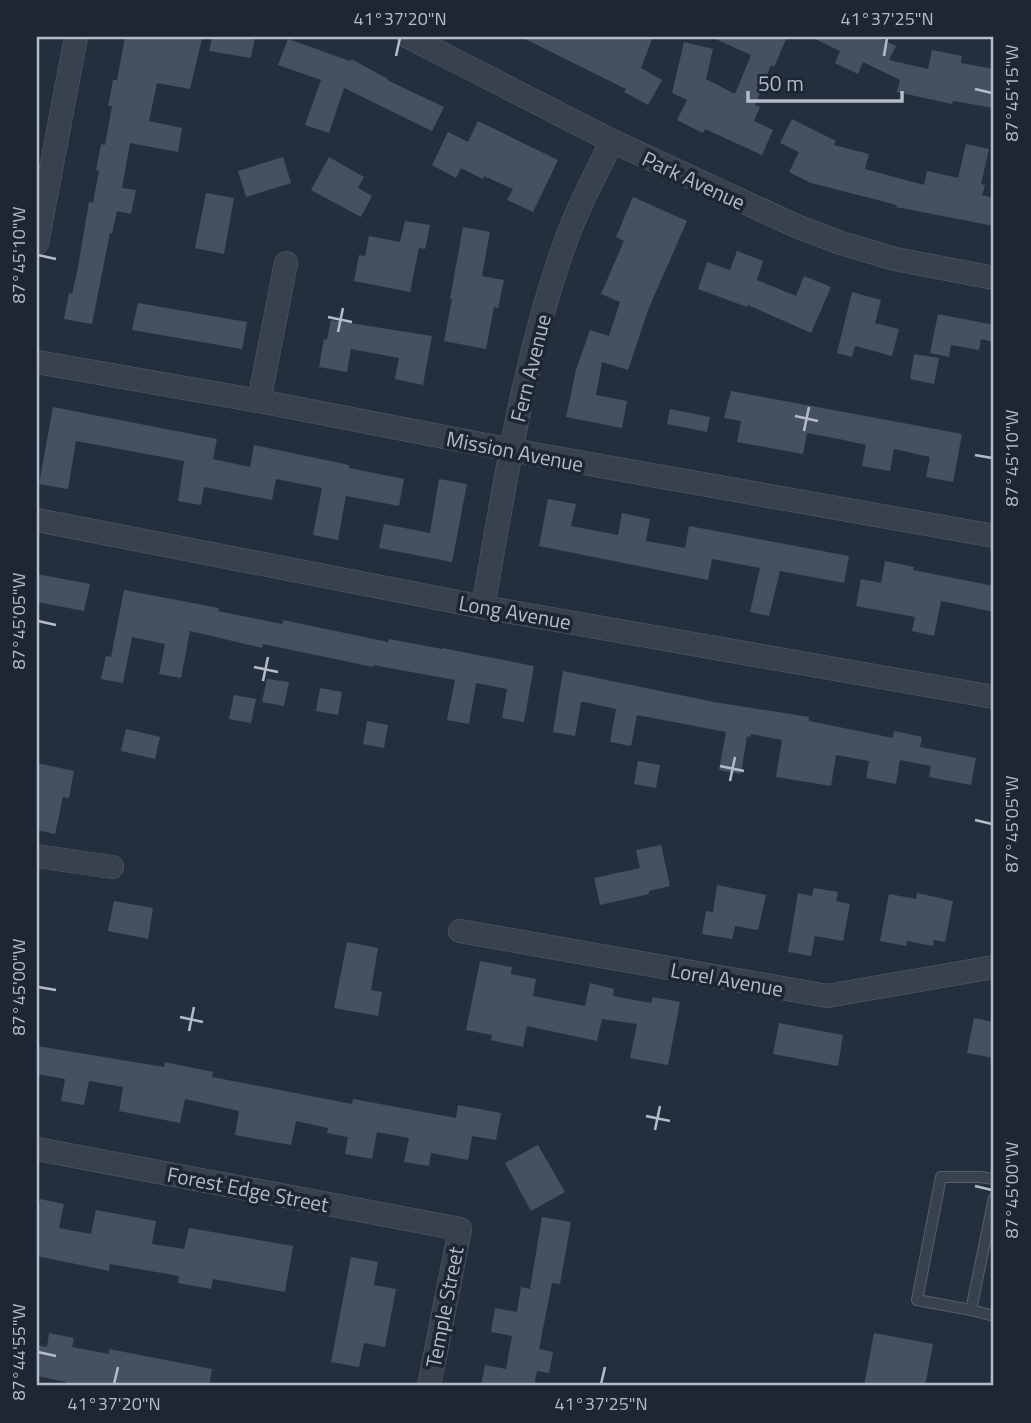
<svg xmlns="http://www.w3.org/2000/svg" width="1031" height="1423" viewBox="0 0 1031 1423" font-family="'Titillium Web',sans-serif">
<rect width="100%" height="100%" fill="#242f3e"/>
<g fill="#455162">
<path d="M125 37H189L202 39 190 89 157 83 149 121 182 128 178 152 130 143 122 188 136 190 131 214 117 211 112 234 110 233 92 324 64 319 69 293 72 294 77 273 89 202 93 203 99 171 96 170 101 144 105 145 112 106H108L113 80H117Z"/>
<path d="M212 37H255L251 58 209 51Z"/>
<path d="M521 37H653L641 68 662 80 648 105 624 92 626 89Z"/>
<path d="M711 37H787L774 67 771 65 755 105 760 107 754 121 773 130 762 155 705 129 703 133 677 120 687 100 672 93 684 42 713 49 706 79 735 94 751 55Z"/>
<path d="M811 37H877L896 46 889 60 928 69 932 50 962 56 961 63 994 69V108L953 101 952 104 897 92 900 80 863 62 858 74 835 63 840 51Z"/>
<path d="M288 39 350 61 351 59 388 79 387 80 444 107 432 131 344 88 329 133 305 125 321 80 278 65Z"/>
<path d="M792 119 836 141 834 145 869 154 865 169 924 185 927 171 958 178 966 144 989 149 981 184 985 185 982 195 994 198V226L896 207 897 205 811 183 789 172 799 152 780 143Z"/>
<path d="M478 121 558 160 533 212 507 200 513 189 484 176 483 179 461 168 456 178 432 165 448 132 468 142Z"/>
<path d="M283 157 291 183 246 197 238 171Z"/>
<path d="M329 157 364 177 358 188 372 196 361 217 311 190Z"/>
<path d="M206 193 234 198 224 254 195 248Z"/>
<path d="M633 197 687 221 648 310 628 370 602 362 596 395 627 401 622 428 566 417 576 370 590 330 609 336 620 302 601 294 624 241 616 237Z"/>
<path d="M405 221 430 225 425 249 419 248 410 292 354 281 359 255 365 256 369 236 400 242Z"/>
<path d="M463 227 490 232 482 276 504 280 498 308 494 307 486 349 444 341 452 299H450Z"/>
<path d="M737 251 763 261 757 280 796 296 804 276 831 287 811 333 748 305 747 307 698 289 707 262 730 270Z"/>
<path d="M852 292 881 300 875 323 899 329 892 356 855 346 852 357 837 353Z"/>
<path d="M138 303 247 322 242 349 132 330Z"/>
<path d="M938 314 994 325V342L981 339 979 350 951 345 949 357 930 353Z"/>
<path d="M331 320 432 336 423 385 395 379 399 358 351 349 347 372 319 367 324 339 327 340Z"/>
<path d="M914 354 939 358 934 384 910 379Z"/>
<path d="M731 391 962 434 953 482 926 477 930 457 894 449 890 471 862 466 866 445 844 440 807 433 803 454 737 442 741 421 724 418Z"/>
<path d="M53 407 217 439 213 459 250 467 254 445 349 465V468L404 479 399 506 346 496 338 540 313 535 322 488 276 479 272 500 204 487 201 505 178 501 184 461 76 441 68 489 39 484Z"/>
<path d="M670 409 710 417 707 432 667 424Z"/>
<path d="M439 479 467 484 452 562 379 548 384 524 430 533Z"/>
<path d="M548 499 576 504 571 526 618 535 622 513 650 519 646 541 685 548 689 526 849 556 844 583 780 571 769 616 750 612 760 568 712 559 708 580 539 546Z"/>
<path d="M885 561 914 567 913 570 994 586V612L941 601 934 636 912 631 915 617 856 606 861 579 881 583Z"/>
<path d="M37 574 90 584 84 611 37 602Z"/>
<path d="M124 590 219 608 218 611 282 624 283 620 388 642 389 639 442 649V648L534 666 524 722 502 718 507 689 476 683 469 724 447 720 455 680 373 665V667L263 644 262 648 190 631 181 678 159 674 165 644 132 637 123 683 101 679 106 656 111 657Z"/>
<path d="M563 671 714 702 809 717V721L893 738 894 731 922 737 920 747 976 758 971 785 929 777 931 766 900 760 896 784 866 778 869 761 836 755 831 786 776 777 782 740 751 734 750 737 747 736 741 774 719 770 726 732 637 715 631 746 610 742 616 709 584 702H581L575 736 553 732Z"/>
<path d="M267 679 289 682 284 706 262 702Z"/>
<path d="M320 688 342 692 338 715 316 711Z"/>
<path d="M234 695 256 699 251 723 229 719Z"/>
<path d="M367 721 388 725 384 748 363 744Z"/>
<path d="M126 729 160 737 155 759 121 751Z"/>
<path d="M638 761 660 765 656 788 634 784Z"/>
<path d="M37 763 74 771 69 798 63 797 55 834 37 830Z"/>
<path d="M661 845 670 886 649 891V894L600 905 594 878 640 868 636 850Z"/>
<path d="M717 885 766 895 758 930 735 926 732 939 702 934 706 911 713 912Z"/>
<path d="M814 888 838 892 836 901 850 904 843 941 815 936 811 956 788 952 798 893 812 896Z"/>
<path d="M917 893 953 901 945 942 934 940 933 946 907 941 906 946 880 941 889 894 916 899Z"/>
<path d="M114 901 153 908 148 939 108 931Z"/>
<path d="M347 942 378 948 371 990 382 992 378 1016 334 1008Z"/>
<path d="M480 961 512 967 511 974 536 979 533 996 585 1006 590 983 614 989 613 996 651 1003 653 997 680 1002 668 1065 630 1058 637 1024 602 1019 597 1041 527 1026 523 1047 491 1040 492 1035 466 1030Z"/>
<path d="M974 1018 994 1022V1058L967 1053Z"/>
<path d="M779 1023 843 1035 838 1066 773 1054Z"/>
<path d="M37 1046 164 1067 165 1062 213 1072 212 1077 352 1104 353 1099 456 1118 458 1105 501 1113 496 1140 472 1136 468 1160 431 1153 429 1166 404 1162 409 1138 377 1132 372 1159 345 1154 348 1137 327 1133 328 1128 296 1121 291 1145 235 1135 239 1111 185 1099 180 1123 119 1111 123 1087 89 1081 84 1105 61 1101 65 1079 37 1074Z"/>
<path d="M538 1145 565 1192 531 1211 505 1163Z"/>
<path d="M40 1199 64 1204 59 1228 91 1234 96 1210 156 1221 152 1244 184 1249 189 1228 293 1246 285 1292 213 1279 211 1289 178 1283 179 1276 110 1264 109 1271 37 1256V1215Z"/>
<path d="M542 1217 571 1222 560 1284 552 1283 539 1349 553 1352 549 1373 537 1371 534 1386H481L485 1365 506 1369 512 1336 491 1332 495 1308 517 1312 521 1287 530 1289Z"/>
<path d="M351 1257 378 1262 374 1285 396 1289 385 1347 364 1343 359 1367 331 1362Z"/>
<path d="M49 1333 74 1338 72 1347 109 1354V1349L212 1369 209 1386H66V1382L37 1376V1345L47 1347Z"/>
<path d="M874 1333 933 1344 925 1386H864Z"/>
</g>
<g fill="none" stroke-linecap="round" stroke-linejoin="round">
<defs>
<g id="service">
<path d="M994 1198 971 1310 994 1316"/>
<path d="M971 1310 917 1300 941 1177H980L994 1179"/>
</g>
<g id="minor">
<path d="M409 37 612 141 796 226 841 243 895 259 994 278"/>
<path d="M37 243 76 37"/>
<path d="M37 362 259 401 511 450 994 536"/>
<path d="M259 401 286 263"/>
<path d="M37 520 483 607 994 697"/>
<path d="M483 607C505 484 523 361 565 243 577 208 596 174 612 141"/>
<path d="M37 856 112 867"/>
<path d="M460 931 827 996 994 967"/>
<path d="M37 1149 460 1229 429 1386"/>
</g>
</defs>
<use href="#service" stroke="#565f6c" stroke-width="12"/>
<use href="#minor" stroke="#565f6c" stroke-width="24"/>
<use href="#service" stroke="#38414e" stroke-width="10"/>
<use href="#minor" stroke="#38414e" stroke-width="23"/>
</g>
<path fill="none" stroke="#b4bcc9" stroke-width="2.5" d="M396 56 400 38M884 56 887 38M975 89 992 93M38 255 56 259M328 317 352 322M338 332 343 308M795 416 818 421M804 431 809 407M975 455 992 458M38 621 56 625M254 667 278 672M263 681 268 657M720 766 744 771M730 781 735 757M975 820 992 824M38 987 56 990M180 1017 203 1022M189 1031 194 1007M646 1116 670 1121M655 1130 660 1106M975 1186 992 1190M38 1352 56 1356M114 1384 118 1367M601 1384 605 1367"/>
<g text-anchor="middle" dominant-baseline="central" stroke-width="7" stroke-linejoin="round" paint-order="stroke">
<g font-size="21" fill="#b4bcc9" stroke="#1d2633">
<text transform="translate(694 180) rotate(25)">Park Avenue</text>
<text transform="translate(530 368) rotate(-76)">Fern Avenue</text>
<text transform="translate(515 451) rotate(11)">Mission Avenue</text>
<text transform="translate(515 612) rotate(10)">Long Avenue</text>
<text transform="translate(727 979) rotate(10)">Lorel Avenue</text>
<text transform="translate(248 1189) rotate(11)">Forest Edge Street</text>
<text transform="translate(444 1307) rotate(-79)">Temple Street</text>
</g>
</g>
<rect width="1031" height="1423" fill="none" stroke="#1d2633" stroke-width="77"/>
<path d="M748 91v10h154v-10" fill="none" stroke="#b4bcc9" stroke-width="3.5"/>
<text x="758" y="91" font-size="21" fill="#b4bcc9" stroke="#1d2633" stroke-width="5" paint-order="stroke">50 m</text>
<rect x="38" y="38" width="954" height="1346" fill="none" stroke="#b4bcc9" stroke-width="2.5"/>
<g font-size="18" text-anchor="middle" fill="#b4bcc9">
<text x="400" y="25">41°37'20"N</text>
<text x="887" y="25">41°37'25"N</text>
<text transform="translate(1012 93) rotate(-90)" y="6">87°45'15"W</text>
<text transform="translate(19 255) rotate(-90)" y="6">87°45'10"W</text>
<text transform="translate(1012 458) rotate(-90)" y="6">87°45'10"W</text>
<text transform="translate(19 621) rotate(-90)" y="6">87°45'05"W</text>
<text transform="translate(1012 824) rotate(-90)" y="6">87°45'05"W</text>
<text transform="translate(19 987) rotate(-90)" y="6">87°45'00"W</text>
<text transform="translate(1012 1190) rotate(-90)" y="6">87°45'00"W</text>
<text transform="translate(19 1352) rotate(-90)" y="6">87°44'55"W</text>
<text x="114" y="1410">41°37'20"N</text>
<text x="601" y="1410">41°37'25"N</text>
</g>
</svg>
